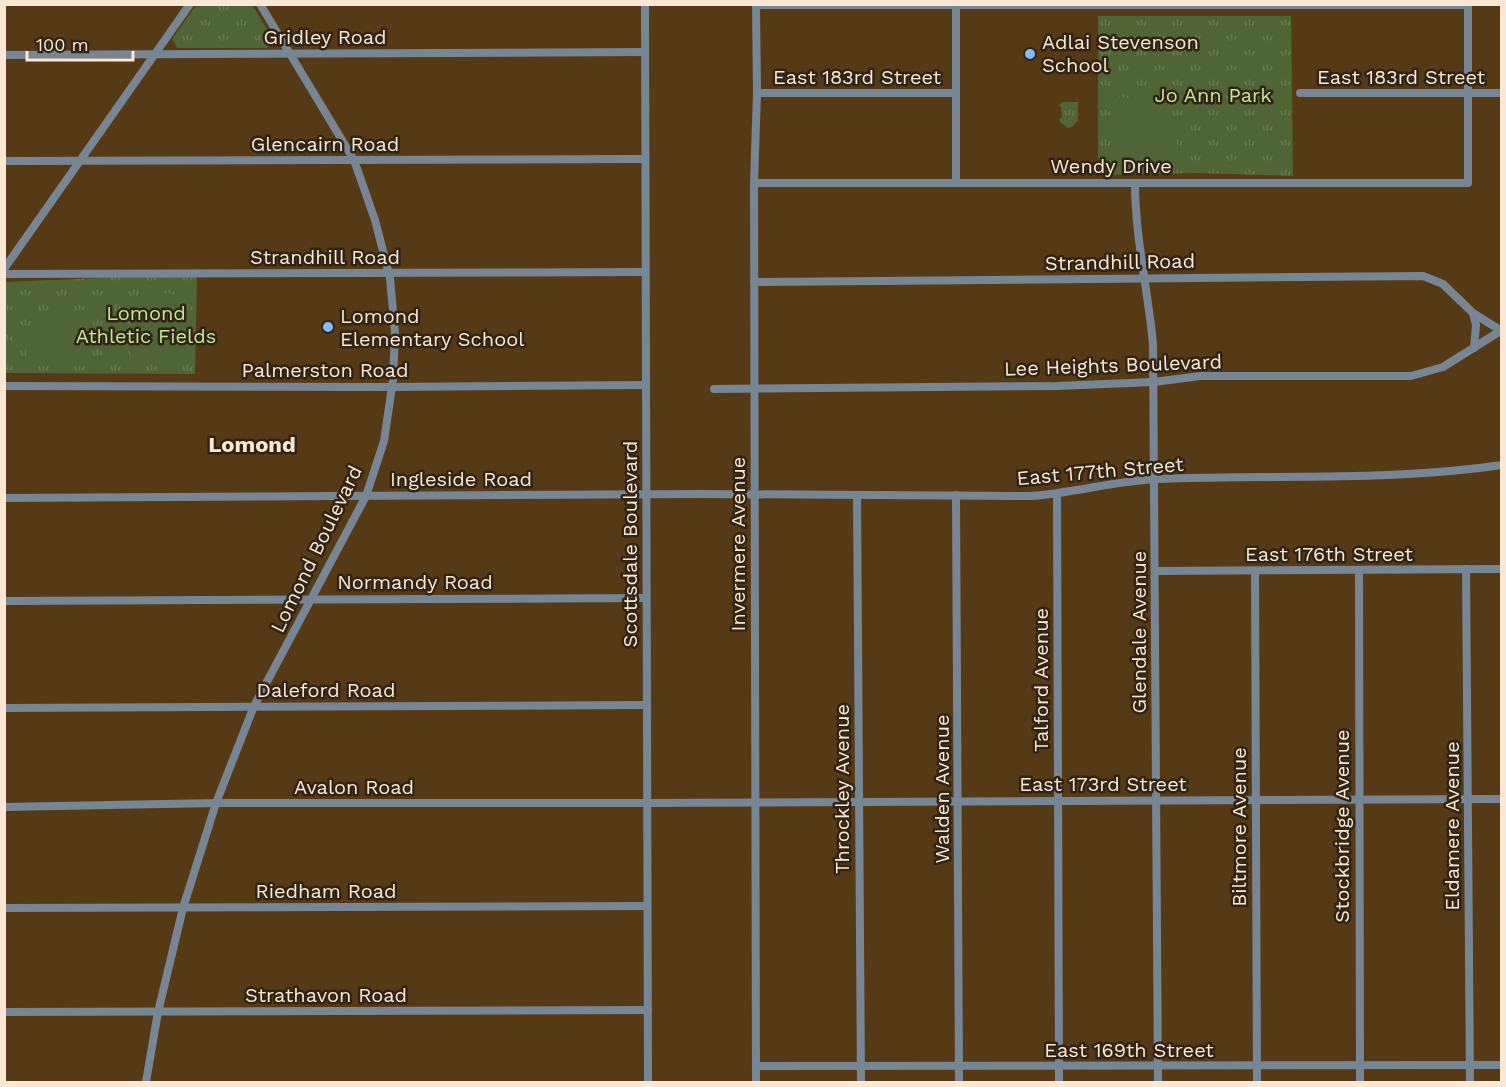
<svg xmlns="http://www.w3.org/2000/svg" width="1506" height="1087" viewBox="0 0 1506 1087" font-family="'Work Sans',sans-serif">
<defs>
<pattern id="grass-tufts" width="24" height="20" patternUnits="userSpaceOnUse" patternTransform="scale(1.5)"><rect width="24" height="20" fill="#4f6535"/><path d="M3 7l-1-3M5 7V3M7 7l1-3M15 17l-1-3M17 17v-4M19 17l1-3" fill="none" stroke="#697b51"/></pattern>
</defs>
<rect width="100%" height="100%" fill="#563a16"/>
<g fill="url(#grass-tufts)">
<path d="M197 4 252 5 272 37 268 48H177L172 39Z"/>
<path d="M1098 16H1291L1293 176 1196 173 1098 175Z"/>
<path d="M1062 102H1078V120L1072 127 1068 128 1061 123 1059 119 1062 117 1061 107 1059 106Z"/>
<path d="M197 274 195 374 5 373V282Z"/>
</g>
<g fill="#4f6535">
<path d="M1111 96C1158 99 1174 118 1181 163L1116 164 1113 160Z"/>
<path d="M163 293 187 296 189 360 184 365 132 364 129 345 132 300Z"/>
<path d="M59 312 77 318 85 366H27L30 326 45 315Z"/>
</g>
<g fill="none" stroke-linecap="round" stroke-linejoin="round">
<g stroke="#778695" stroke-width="8">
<path d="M645 4 648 1082"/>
<path d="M956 5V182"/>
<path d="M4 55 645 52"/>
<path d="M757 93H956"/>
<path d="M1300 93H1502"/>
<path d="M4 161 645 159"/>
<path d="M754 183H1468V5H756"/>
<path d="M1135 183C1135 237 1148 290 1153 344L1158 1082"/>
<path d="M4 269 190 4"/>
<path d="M4 274 645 272"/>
<path d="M754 282 1423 276 1443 284 1473 313 1500 330"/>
<path d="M1473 313 1476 325 1474 348"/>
<path d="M4 386 391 387 646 385"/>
<path d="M714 389 1057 386 1154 382 1200 376H1411L1443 367 1502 330"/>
<path d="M1057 494 1059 1082"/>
<path d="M857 495 861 1082"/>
<path d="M956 495 959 1082"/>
<path d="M4 498 702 494 1031 496C1073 493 1115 481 1157 479 1272 474 1387 482 1502 465"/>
<path d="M1466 569 1470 1082"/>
<path d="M1359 570 1360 1082"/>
<path d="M1156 571 1502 569"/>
<path d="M1255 571 1257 1082"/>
<path d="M4 601 646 598"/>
<path d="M4 708 647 705"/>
<path d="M4 807 216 803H648L1502 799"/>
<path d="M4 908 647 906"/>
<path d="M4 1012 648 1010"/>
<path d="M756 1066 1502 1065"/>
<path d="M146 1082 158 1012 183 908 216 803 254 706 366 496 384 441 393 380 395 333 390 278 375 220 354 160 260 4"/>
<path d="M756 1082 754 183 757 93 756 4"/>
</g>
</g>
<g fill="#80bdfa" stroke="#312415" stroke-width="2">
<circle cx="1030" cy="54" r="6"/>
<circle cx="328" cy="327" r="6"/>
</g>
<g text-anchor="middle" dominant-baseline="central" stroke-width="5" stroke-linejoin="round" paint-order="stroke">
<g font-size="20" fill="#fae8d5" stroke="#312415">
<text x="325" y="37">Gridley Road</text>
<text x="857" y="77">East 183rd Street</text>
<text x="1401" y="77">East 183rd Street</text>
<text x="325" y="144">Glencairn Road</text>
<text x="1111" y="166">Wendy Drive</text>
<text x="325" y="257">Strandhill Road</text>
<text transform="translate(1120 262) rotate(-1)">Strandhill Road</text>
<text transform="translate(1113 365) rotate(-2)">Lee Heights Boulevard</text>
<text x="325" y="370">Palmerston Road</text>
<text transform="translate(1100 471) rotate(-5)">East 177th Street</text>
<text x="461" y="479">Ingleside Road</text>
<text transform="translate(630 544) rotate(-90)">Scottsdale Boulevard</text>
<text transform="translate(738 544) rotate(-90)">Invermere Avenue</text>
<text transform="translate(316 549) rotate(-64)">Lomond Boulevard</text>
<text x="1329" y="554">East 176th Street</text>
<text x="415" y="582">Normandy Road</text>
<text transform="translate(1139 632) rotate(-90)">Glendale Avenue</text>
<text transform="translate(1041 680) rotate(-90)">Talford Avenue</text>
<text x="326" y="690">Daleford Road</text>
<text x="1103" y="784">East 173rd Street</text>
<text x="354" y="787">Avalon Road</text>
<text transform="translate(842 789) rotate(-90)">Throckley Avenue</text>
<text transform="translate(942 789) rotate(-90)">Walden Avenue</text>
<text transform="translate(1342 826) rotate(-90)">Stockbridge Avenue</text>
<text transform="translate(1452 826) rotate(-90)">Eldamere Avenue</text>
<text transform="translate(1239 827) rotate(-90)">Biltmore Avenue</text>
<text x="326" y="891">Riedham Road</text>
<text x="326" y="995">Strathavon Road</text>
<text x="1129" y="1050">East 169th Street</text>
</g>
<g font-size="20" fill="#fae8d5" stroke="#312415" text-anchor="start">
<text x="1042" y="42">Adlai Stevenson<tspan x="1042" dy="23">School</tspan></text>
<text x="340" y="316">Lomond<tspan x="340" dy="23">Elementary School</tspan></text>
</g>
<g font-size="20" fill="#c0e896" stroke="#312415">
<text x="1213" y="95">Jo Ann Park</text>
<text x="146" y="313">Lomond<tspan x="146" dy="23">Athletic Fields</tspan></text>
</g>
<g font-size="22" font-weight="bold" fill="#fae8d5" stroke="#312415">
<text x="252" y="444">Lomond</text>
</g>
</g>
<rect width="1506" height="1087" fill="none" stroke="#fae8d5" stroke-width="12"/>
<path d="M27 51v9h106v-9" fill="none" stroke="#fae8d5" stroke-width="3"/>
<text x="36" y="51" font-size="18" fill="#fae8d5" stroke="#312415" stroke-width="4.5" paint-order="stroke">100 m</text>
</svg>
